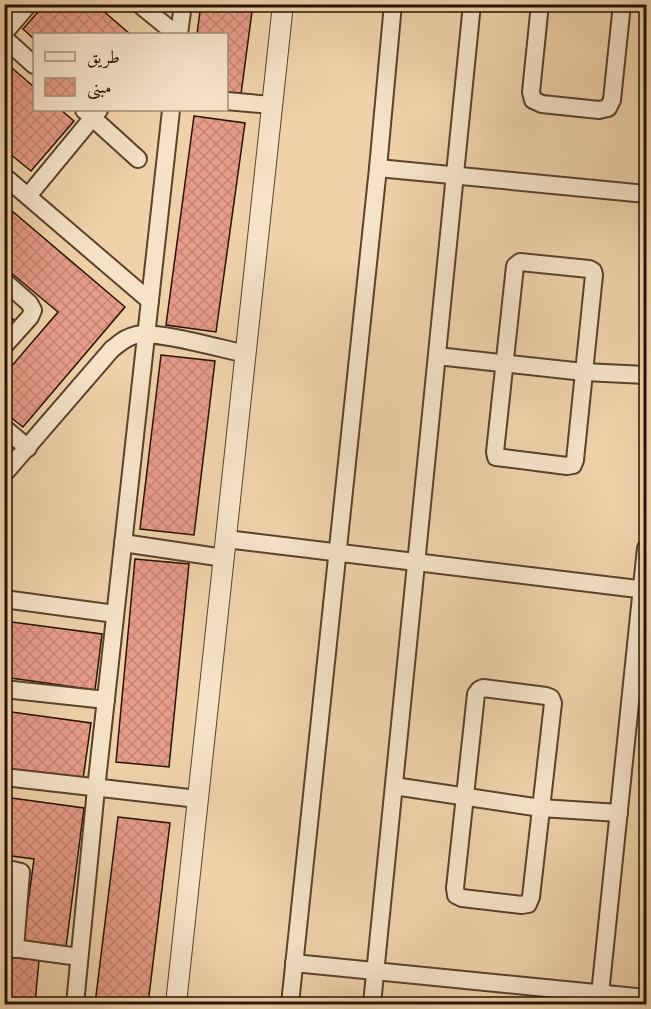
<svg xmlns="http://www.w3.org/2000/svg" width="651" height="1009" viewBox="0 0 651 1009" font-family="'IM FELL Great Primer',Amiri,serif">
<defs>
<pattern id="building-cross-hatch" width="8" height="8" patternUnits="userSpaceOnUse" patternTransform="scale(1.5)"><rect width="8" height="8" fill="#e79b89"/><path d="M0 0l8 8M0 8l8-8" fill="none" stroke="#c68474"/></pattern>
</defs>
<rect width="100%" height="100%" fill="#efd2aa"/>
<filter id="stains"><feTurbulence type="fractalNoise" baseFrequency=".00333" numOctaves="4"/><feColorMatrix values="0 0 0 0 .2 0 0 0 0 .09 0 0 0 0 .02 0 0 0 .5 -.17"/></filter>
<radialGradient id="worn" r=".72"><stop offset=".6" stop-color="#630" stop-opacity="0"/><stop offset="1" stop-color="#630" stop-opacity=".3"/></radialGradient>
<g fill="url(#building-cross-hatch)" stroke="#291201" stroke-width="1.5">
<path d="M45 4H95L130 34H34V39L23 29Z"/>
<path d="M201 4H253L241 94 226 92V34H197Z"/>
<path d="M4 61 34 87V110H61L74 121 31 171 4 149Z"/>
<path d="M194 116 245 123 216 332 166 325Z"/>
<path d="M5 205 125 307 23 427 4 412V375L58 312 4 267Z"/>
<path d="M4 311 15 321 4 333Z"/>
<path d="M161 355 215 361 194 535 140 529Z"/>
<path d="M135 559 189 564 169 767 116 762Z"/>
<path d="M4 621 102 634 95 690 4 677Z"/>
<path d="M4 711 91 723 83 779 4 768Z"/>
<path d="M4 797 84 808 66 947 23 941 34 859 4 855Z"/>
<path d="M118 817 170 823 148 1004H95Z"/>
<path d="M4 957 39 960 35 1004H4Z"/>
</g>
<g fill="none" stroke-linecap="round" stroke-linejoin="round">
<defs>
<g id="minor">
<path d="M139 4 176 34"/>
<path d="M540 4 531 92 533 100 542 104 599 110 608 108 612 100 622 4"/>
<path d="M4 33 29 4"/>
<path d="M179 34 183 4"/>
<path d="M4 38 34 65"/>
<path d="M226 101 272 105"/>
<path d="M84 110 138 159"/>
<path d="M378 168 646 194"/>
<path d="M4 176 150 301"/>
<path d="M28 196 99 110"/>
<path d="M520 262 589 269 593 271 594 275 575 460 573 465 567 466 496 457 495 452 515 266Z"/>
<path d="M4 281 29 303 33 310 30 317 4 346"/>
<path d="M437 356 584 372 646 375"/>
<path d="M4 428 28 448"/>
<path d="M4 474 112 349C120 343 126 337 136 335 156 330 222 349 246 354"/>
<path d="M226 539 646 590"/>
<path d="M123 543 224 558"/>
<path d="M4 599 115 614"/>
<path d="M483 688 546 696 551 698 553 703 531 897 528 904 522 905 462 898 456 895 455 888 476 694 479 690Z"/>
<path d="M4 689 106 700"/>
<path d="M4 777 198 799"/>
<path d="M394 786 541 808 619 813"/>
<path d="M4 868 21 872 15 949"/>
<path d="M6 947 79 957"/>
<path d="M294 963 646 998"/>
<path d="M75 1004 96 789 171 110"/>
<path d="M290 1004 378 168 393 4"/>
<path d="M372 1004 472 4"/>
<path d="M599 1004 646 548"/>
</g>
<path id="tertiary" d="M176 1004 283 4"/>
</defs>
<use href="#minor" stroke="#5a422b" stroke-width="20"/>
<use href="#tertiary" stroke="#5a422b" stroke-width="22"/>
<use href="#minor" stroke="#f5e2c8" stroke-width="16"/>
<use href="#tertiary" stroke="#f5e2c8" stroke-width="20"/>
</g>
<rect width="651" height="1009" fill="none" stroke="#efd2aa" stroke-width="24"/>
<rect x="6" y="6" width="639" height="997" fill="none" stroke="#291201" stroke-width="3"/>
<rect x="12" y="12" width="627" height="985" fill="none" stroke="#291201" stroke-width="1.5"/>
<rect x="33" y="33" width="195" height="78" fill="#f5e2c8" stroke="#a38f78" stroke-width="1.5"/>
<rect x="45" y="52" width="30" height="9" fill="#f5e2c8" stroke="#a38f78" stroke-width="1.5"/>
<text x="87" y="63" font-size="18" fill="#291201">طريق</text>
<rect x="45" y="78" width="30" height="18" fill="url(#building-cross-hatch)" stroke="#a38f78" stroke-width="1.5"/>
<text x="87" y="93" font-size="18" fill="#291201">مبنى</text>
<rect width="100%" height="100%" filter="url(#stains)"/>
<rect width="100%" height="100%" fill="url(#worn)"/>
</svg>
